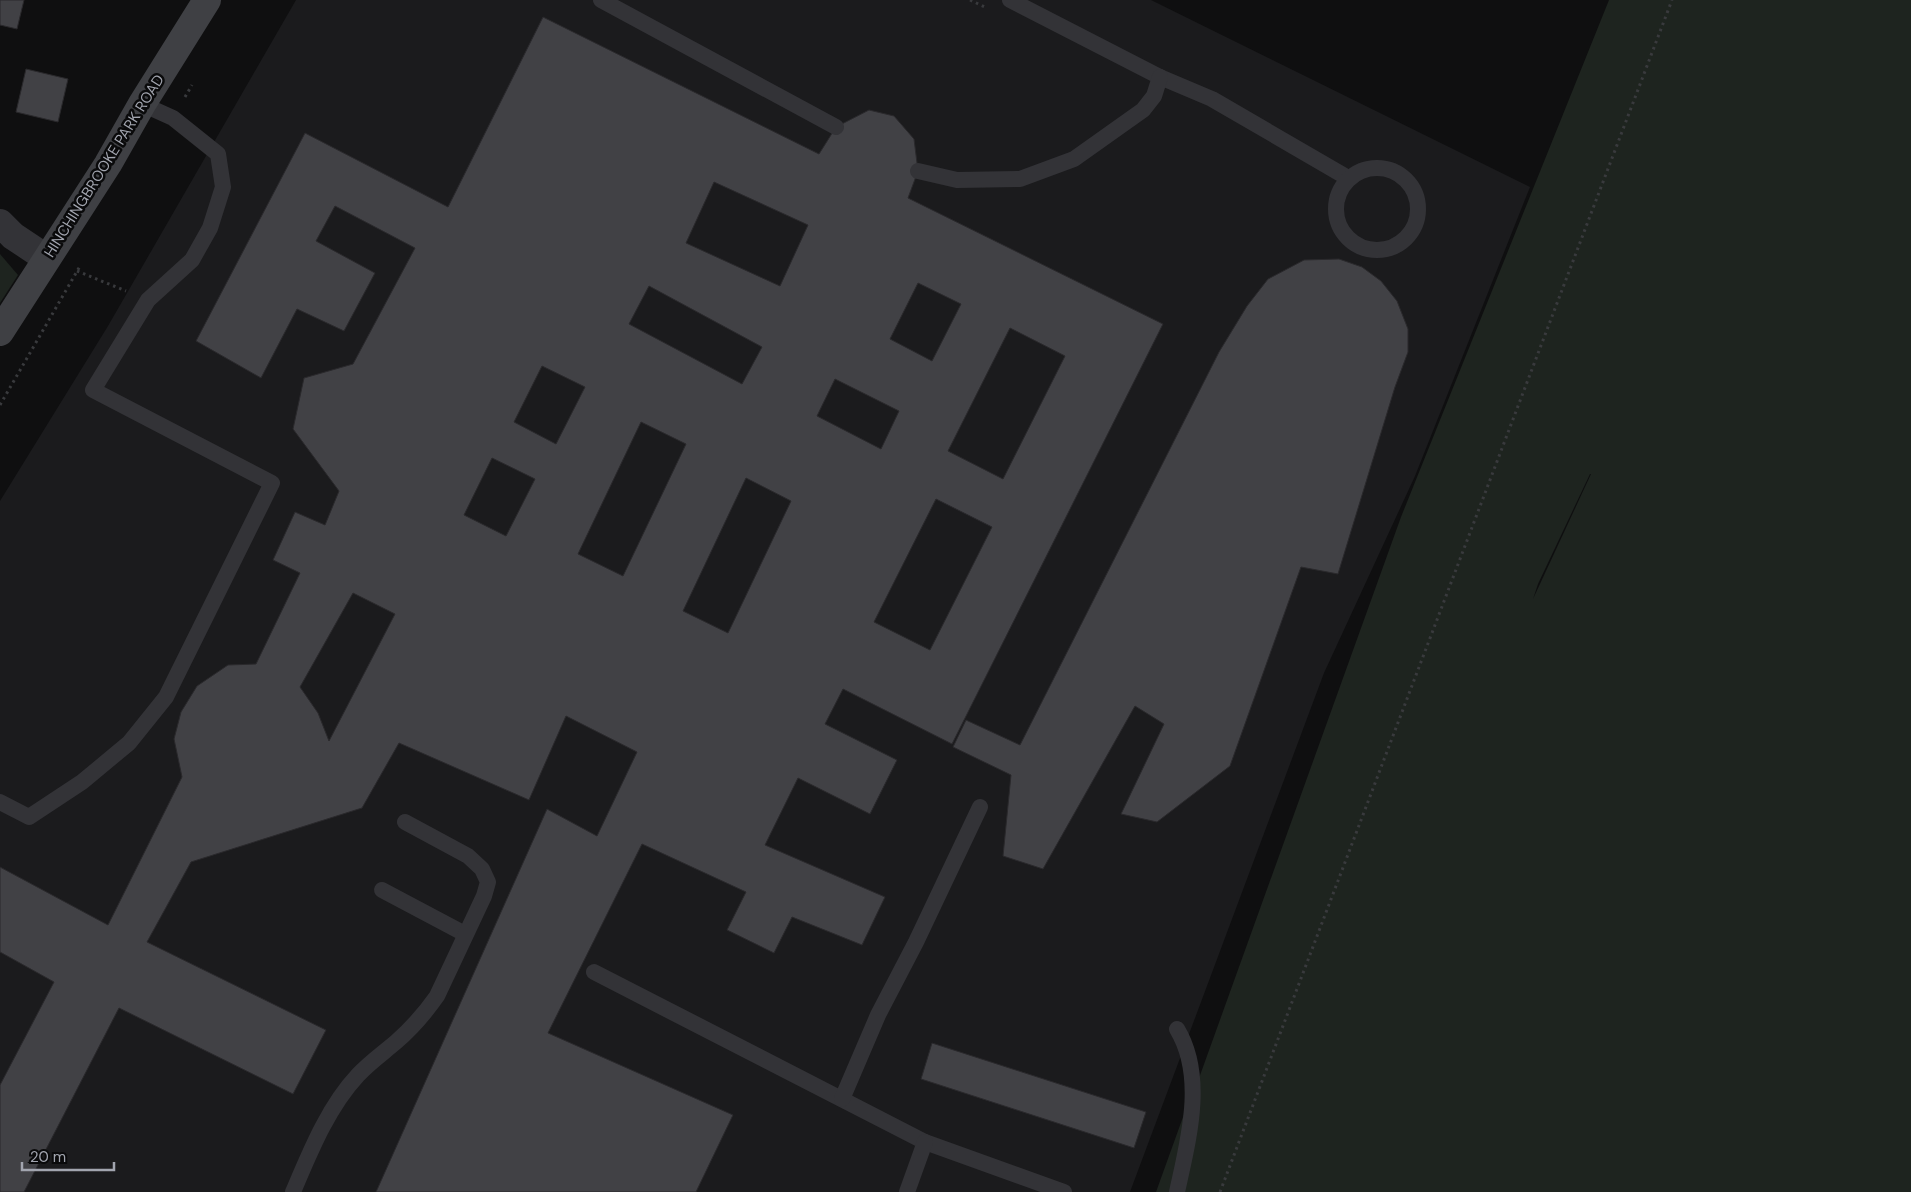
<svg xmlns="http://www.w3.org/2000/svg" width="1911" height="1192" viewBox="0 0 1911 1192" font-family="'DM Sans',sans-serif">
<rect width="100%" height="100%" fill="#0f0f10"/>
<path fill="#1b1b1d" d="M296 0H1151L1530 187 1415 476 1324 673 1130 1192H0V501L108 326Z"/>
<g fill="#1e241f" fill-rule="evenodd">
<path d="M1609 0H1911V1192H1156L1192 1092H1194L1401 517ZM1590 474H1591L1533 599 1538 584Z"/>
<path d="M0 254 18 275 0 303Z"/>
</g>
<g fill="#414145" stroke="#2a292c" fill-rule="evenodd">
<path d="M0 0H24L17 29 0 25Z"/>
<path d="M543 17 819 154 836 127 869 110 894 116 914 139 918 171 908 198 1163 324 952 744 843 689 825 724 897 760 870 814 798 778 765 845 885 897 862 945 792 917 774 953 727 930 746 892 642 844 548 1033 733 1115 696 1192H376L547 809 597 836 637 752 566 716 529 800 399 743 362 808 191 862 147 942 326 1030 293 1094 119 1008 24 1192H0V1085L54 982 0 952V867L108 925 182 777 174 739 181 712 197 686 228 665 256 664 300 573 273 560 295 512 325 525 339 491 293 429 304 378 353 364 415 248 335 206 316 241 375 273 344 331 297 309 261 378 196 341 305 133 448 207ZM714 182 808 225 780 286 686 243ZM918 283 961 304 932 361 890 339ZM649 286 762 347 742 384 629 324ZM1010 328 1065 356 1003 479 948 451ZM542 366 585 387 556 444 514 422ZM835 379 899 411 881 449 817 416ZM641 422 686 444 623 576 578 554ZM492 458 535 479 506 536 464 515ZM746 478 791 501 728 633 683 611ZM936 499 992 527 930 650 874 622ZM353 593 395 614 329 741 318 713 300 687Z"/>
<path d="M26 69 68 79 58 122 16 112Z"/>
<path d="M1339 259 1362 267 1381 281 1397 301 1408 329V352L1395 387 1338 574 1301 567 1230 766 1157 822 1121 814 1164 724 1135 706 1043 869 1003 856 1011 775 953 747 966 720 1020 745 1219 352 1247 306 1268 279 1304 260Z"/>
<path d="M932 1043 1146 1112 1134 1148 921 1079Z"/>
</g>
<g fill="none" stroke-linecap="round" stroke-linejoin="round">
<g stroke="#393a3d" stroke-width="3" stroke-dasharray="2.5 4" stroke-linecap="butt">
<path d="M970 0 987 8"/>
<path d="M185 97 192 85"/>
<path d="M77 271 126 291"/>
<path d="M0 405 80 266"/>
<path d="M1220 1192 1672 0"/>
</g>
<g stroke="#333337" stroke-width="16">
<path d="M601 0 836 127"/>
<path d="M1010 0 1160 77 1212 99 1348 178"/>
<circle cx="1377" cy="209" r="41"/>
<path d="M918 171 957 180 1020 179 1074 159 1143 110 1154 96 1160 77"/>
<path d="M0 802 29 817 82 782 129 743 166 697 272 483 93 390 148 300 192 260 210 228 223 187 218 154 173 118 142 104"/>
<path d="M382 890 465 934"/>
<path d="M594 972 925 1142 1064 1192"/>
<path d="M842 1099 878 1015 916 942 980 807"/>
<path d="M293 1192C310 1152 328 1107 358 1075 369 1063 383 1053 396 1042 411 1029 425 1013 437 996L484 896 488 882 482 869 468 856 405 822"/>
<path d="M907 1192 925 1142"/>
<path d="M1177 1192C1188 1141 1206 1077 1177 1029"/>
</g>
<path stroke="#333337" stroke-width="28" d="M0 223 13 236 46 258"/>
<path stroke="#3f4044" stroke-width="28" d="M0 332 108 164 142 104 207 0"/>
</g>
<g text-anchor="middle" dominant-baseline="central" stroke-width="5" stroke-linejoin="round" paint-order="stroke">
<g font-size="15" fill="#a2a5af" stroke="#0a0a0b">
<text transform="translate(104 166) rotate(-58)">HINCHINGBROOKE PARK ROAD</text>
</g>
</g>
<path d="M22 1162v8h92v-8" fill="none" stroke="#a2a5af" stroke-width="2.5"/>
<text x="30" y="1162" font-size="15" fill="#a2a5af" stroke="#0a0a0b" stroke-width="4" paint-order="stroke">20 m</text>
</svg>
